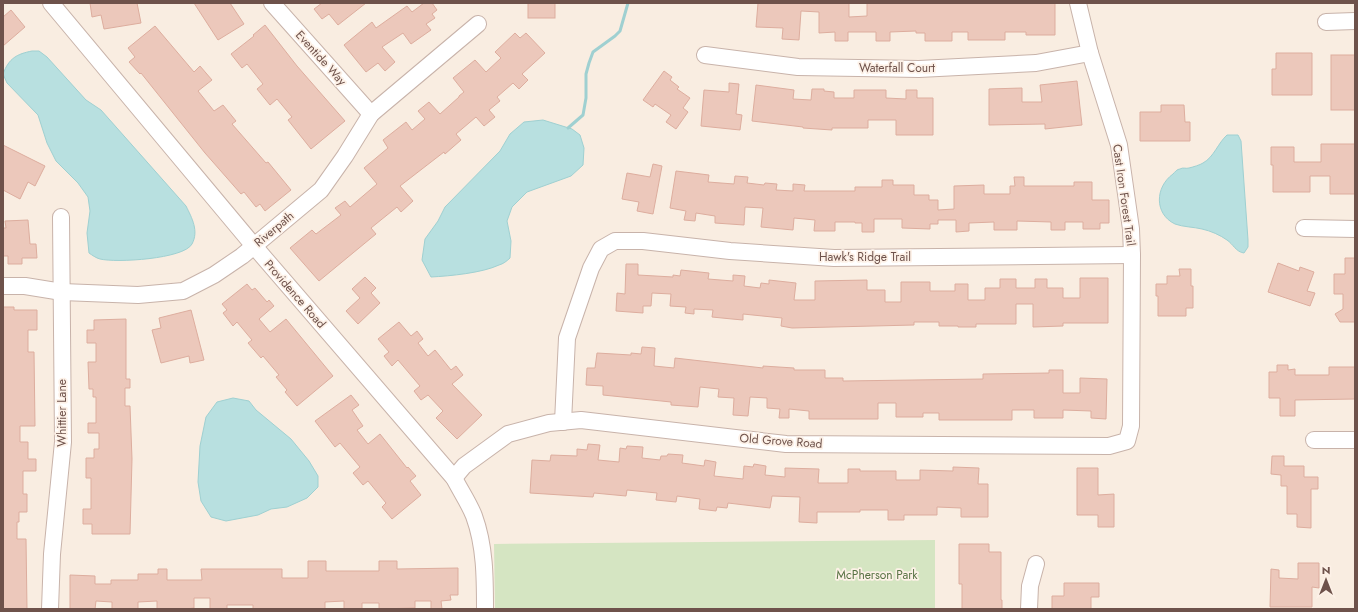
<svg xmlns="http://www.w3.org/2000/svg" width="1358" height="612" viewBox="0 0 1358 612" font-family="Jost,sans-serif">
<rect width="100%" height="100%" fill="#f9ede1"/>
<path fill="#d5e5c2" d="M935 540V609H495L494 544Z"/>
<g fill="#b8e0e0" stroke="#9fd0d1">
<path d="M32 51H39L47 57 86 100 101 110 186 206C192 218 199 231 192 244 184 259 116 263 100 259 96 258 92 255 89 253L87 233 90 211 88 197 78 183 56 161 47 143 38 115 7 83 3 74C9 58 17 54 32 51Z"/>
<path d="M543 120 572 129 580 135 584 148 583 165 571 176 527 192 512 207 507 221 511 241 510 258C507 261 503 264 499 265 482 273 450 276 431 277L422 260 425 239 438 221 445 207 500 151 510 134 524 122Z"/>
<path d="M1227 135H1238L1241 141 1248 240V247L1244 253C1236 252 1233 244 1227 240 1220 235 1211 231 1202 229 1194 227 1183 227 1175 224 1154 214 1155 187 1173 174 1175 172 1177 169 1180 169 1183 167 1186 169 1189 168 1193 167 1200 165 1203 163 1214 157 1218 143 1227 135Z"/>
<path d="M233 398 249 401 256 410 291 439 309 461 318 476V487L307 498 287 507 271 509 258 515 226 521 211 517 201 501 198 482 200 446 206 417 217 402Z"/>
</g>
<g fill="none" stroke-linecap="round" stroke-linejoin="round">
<path stroke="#9fd0d1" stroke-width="3" d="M568 128 583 115 586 98V74L589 63 593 52 615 36 620 31 628 3"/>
</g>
<g fill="#ecc8bb" stroke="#ddad9e">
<path d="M90 3H137L141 23 104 29 101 15 92 17Z"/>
<path d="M194 3H230L244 24 218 40Z"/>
<path d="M322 3H366L338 25 329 14 322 19 314 9Z"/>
<path d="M424 3H432L437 10 432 14 435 18 426 24 431 30 411 44 403 33 382 47 395 62 385 71 378 63 366 72 344 45 372 22 376 28 407 6 412 12Z"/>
<rect x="528" y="3" width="27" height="15"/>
<path d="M758 3H849V17L867 16V3H1055V35H1026V32H1005V40H968V32H952V41H925V33H916V31L890 32V41H876V32H848V41H835V32L819 33V12L801 11 799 40 782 39 783 28 756 27Z"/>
<path d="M11 10 25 27 3 46V17Z"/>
<path d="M265 25 297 66 345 121 311 149 288 120 292 117 277 99 270 105 257 89 263 84 247 64 242 68 231 54 254 36 253 35Z"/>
<path d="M155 26 194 72 200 66 212 80 198 91 214 111 223 105 236 121 232 124 266 163 268 162 291 190 265 211 260 204 256 207 244 192 241 194 205 153 141 73 140 74 129 62 135 57 128 48Z"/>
<path d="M515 33 520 38 526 33 545 53 522 74 528 80 519 89 513 83 497 97 500 101 489 110 495 117 484 126 476 117 456 134 461 140 445 154 444 152 400 186 413 201 401 212 397 207 371 228 376 234 319 281 290 248 312 230 316 234 341 215 335 208 345 201 350 207 377 184 364 168 388 148 383 140 406 122 412 130 425 119 418 111 429 102 440 114 459 97V96L464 92 453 78 475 60 486 72 501 58 495 52Z"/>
<path d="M1276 53H1312V95H1272V69H1276Z"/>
<rect x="1331" y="55" width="24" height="55"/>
<path d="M664 71 672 77 670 80 679 87 677 89 690 98 683 108 688 112 676 129 666 122 671 115 655 104 653 107 643 100Z"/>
<path d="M1077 81 1082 125 1045 129V124L989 125V89L1022 88V102H1042L1040 85Z"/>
<path d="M729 83 739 84 736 114 742 115 740 130 701 126 704 90 729 92Z"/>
<path d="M756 85 794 90 793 99 811 100 812 89H824V91L834 92V98H854V90H886V98L906 99V90H917V98H933V135H896V120H868V128H832V130L803 128V127L752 121Z"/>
<path d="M1161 105H1184L1185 122H1190V141H1140V112H1161Z"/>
<path d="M1321 144H1355V194H1330V176H1310V192H1273V165H1271V147H1294V162H1321Z"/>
<path d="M3 145 45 166 35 186 28 182 20 199 3 190Z"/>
<path d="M653 164 662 166 653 214 637 211 639 202 622 199 627 173 650 177Z"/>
<path d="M676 171 709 175 708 182 734 184 735 176 748 177 747 183 764 185 765 183 777 184 776 190 793 191V184L805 185 804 191H855V187H882V180H893V185H914V195H929V200H938V210L954 209V186L984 185V194H1010V186H1015L1014 177H1024V186H1074V182H1092V200H1109V223H1100V229H1083V222H1065V230H1051V222L1017 221V230H994V222L969 223V231L956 232V220H938V224H930V229L902 228V219H874V232H862V223H855V222H835V231H814L815 220 794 218 793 230 761 227 763 208 745 207 744 225 715 223V216L696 213 695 221 684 220 686 211 670 208Z"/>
<path d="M28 220 30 244H36L37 258H22V264H8V256H3V228H6L5 221Z"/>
<path d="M1345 258H1355V322H1340L1335 314 1343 309V294H1334V274H1345Z"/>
<path d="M1278 263 1299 271 1300 267 1314 272 1307 291 1315 293 1310 306 1268 292Z"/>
<path d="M626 264H638V275L673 277V275L680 276 681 270 709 273 708 279 733 281V275L745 276 744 286 760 288 761 283 769 284V280L796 283 794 300H815V281L867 280V290H885V302H901V282H930V291H955V284H968V300H985V288H1000V279H1016V288H1035V279H1047V288H1063V298H1080V278H1108V323H1063V326L1033 327V304H1016V324H976V327H958V326H939V322H914V325L792 328 781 326 782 318 743 314V320L732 319 712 317 713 310 694 309V314L685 313 686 307 670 306 671 294 652 293 651 306H643V313L616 311 617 293 625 294Z"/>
<path d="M1179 269H1191V286H1193V308H1186V316H1158V296H1156V284H1167V276H1180Z"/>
<path d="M365 277 376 288 371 293 380 303 358 324 346 311 360 298 352 289Z"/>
<path d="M247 284 252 290 255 288 267 302 269 300 274 306 259 319 270 332 286 319 333 376 297 406 285 392 287 390 276 377 279 375 263 356 261 358 248 343 252 340 237 322 233 326 223 313 227 310 222 304Z"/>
<path d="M3 307H14V310H37V330H28V352H34L35 426H20V442H28V459H36V471H23V494H27V512H19V522H17V539H26L27 609H3Z"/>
<path d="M191 310 204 360 190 363 189 356 161 363 152 330 161 328 159 318Z"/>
<path d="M126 319V379H130V388H125V406H130L132 459 130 534H92V524H83V509H91V478H86V458H94V449H99V433H88V423H96V397H93V389H89L88 362H96V343H87V330H94V320Z"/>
<path d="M399 322 411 336 417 331 423 339 418 343 428 356 435 350 451 370 456 366 463 375 452 384 482 415 457 439 436 418 443 411 428 395 421 400 414 391 420 386 398 360 392 366 384 356 389 352 378 339Z"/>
<path d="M642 347 655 348 654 366 674 368 675 358 763 368V366L794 368V370H825V378H843V381L983 379V374L1049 373V370H1063V393H1080V378L1107 379 1106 419 1091 418V411L1063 410V418H1034V410H1012V420H939V413H923V417H896V403H878V419H809V411L789 409V418H779L780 409 767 408V398L750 397 748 416 733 415 734 398 718 397 719 389 700 387 698 407 671 405V402L603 395V386L586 385 587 368H595L597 353 631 355V353L641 354Z"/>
<path d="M1277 365H1288V370L1295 369V375H1329V367H1355V399L1295 400V416H1280V398H1269V372H1277Z"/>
<path d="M351 395 359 405 352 410 363 426 357 430 368 444 380 434 407 468 408 467 416 476 410 481 421 495 392 519 382 507 386 503 368 481 363 485 353 473 360 467 340 443 335 447 315 421Z"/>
<path d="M588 444 600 445 598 460 619 462 620 448 626 449 627 446 643 447 642 458 660 460 661 456H667L668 454 683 455 682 463 704 466 705 460 716 462 714 476 743 479 744 466 753 467 754 464 766 466 765 475 785 477V468L819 469 818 483H848V469H860V471H896V480H920V470L953 471V467L979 468 978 484H988V517H961V508L937 507V515H904V520H888V510H860V512H817V523L799 522 800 497 772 496 770 508 728 503 727 508 717 507 716 511 699 509 700 499 677 496 676 502 656 500 657 493 627 490 626 496 594 493 593 497 530 493 532 460 550 461 551 455 577 456V449L587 450Z"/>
<path d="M1272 456H1284V466H1304V477H1318V489H1311V528L1297 527V514H1287V486H1281V475L1271 474Z"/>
<path d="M1077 468H1098V495L1114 494V527H1098V515H1077Z"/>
<path d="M959 544H989V552H1001V600H1002V609H962V584H959Z"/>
<path d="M308 561H326V571H379V561H397V569L458 568V595H450L451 600 441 601 442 609H431V601H415V608L379 609V603H362V609H344V601L325 602V609H253V605H227V609H210V598H194V608L186 609H157V601L138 602V609H112V602L96 601 95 609H70V575L95 576V584H111V580H138V574H158V569H167V580H202L201 569H282V578H308Z"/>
<path d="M1298 563H1319V588L1312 587V607H1270L1271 569 1279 570V578L1298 579Z"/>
<path d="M1064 583H1099V597H1091V609H1052V596H1064Z"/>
</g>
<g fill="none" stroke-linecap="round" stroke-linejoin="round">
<defs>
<g id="minor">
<path d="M51 3 254 246 454 478C460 490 469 503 474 516 485 546 485 578 485 609"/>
<path d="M272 3 371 114"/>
<path d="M1326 22 1355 21"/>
<path d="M705 55 798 67 919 69 1036 63 1090 53"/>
<path d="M1304 228 1355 229"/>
<path d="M3 286H25L62 292 138 295 183 291 214 275 242 256 321 190 345 156 371 114 478 24"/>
<path d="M563 422 567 338 591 268 601 249 615 241H643L730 251 834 258 1132 255"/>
<path d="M1314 440H1355"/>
<path d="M454 478 464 466 508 434 549 423 581 420 786 444 1109 446 1127 441 1131 426 1132 255 1131 229 1119 145 1090 53 1078 3"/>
<path d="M50 609 52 554 63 442 61 217"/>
<path d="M1029 609 1030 586 1036 564"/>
</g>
</defs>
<use href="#minor" stroke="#c8b3aa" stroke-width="18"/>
<use href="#minor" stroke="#fff" stroke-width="16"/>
</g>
<g text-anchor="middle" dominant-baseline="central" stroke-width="3.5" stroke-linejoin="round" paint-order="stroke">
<g font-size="12" fill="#6e524b" stroke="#fdf1e7">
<text transform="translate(321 58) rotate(48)">Eventide Way</text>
<text x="897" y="68">Waterfall Court</text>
<text transform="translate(1124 195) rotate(82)">Cast Iron Forest Trail</text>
<text transform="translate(274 229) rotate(-40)">Riverpath</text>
<text x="865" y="257">Hawk's Ridge Trail</text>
<text transform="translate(295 294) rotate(49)">Providence Road</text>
<text transform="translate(62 413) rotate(-90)">Whittier Lane</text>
<text transform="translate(781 441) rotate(4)">Old Grove Road</text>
</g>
<g font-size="12" fill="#587344" stroke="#fdf1e7">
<text x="877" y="575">McPherson Park</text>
</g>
</g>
<rect width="1358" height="612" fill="none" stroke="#6e524b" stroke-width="8"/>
<g transform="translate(1326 580)" stroke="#fdf1e7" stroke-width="3" paint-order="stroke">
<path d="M0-3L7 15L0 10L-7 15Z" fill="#6e524b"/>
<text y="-6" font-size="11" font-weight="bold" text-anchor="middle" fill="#6e524b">N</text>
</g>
</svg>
